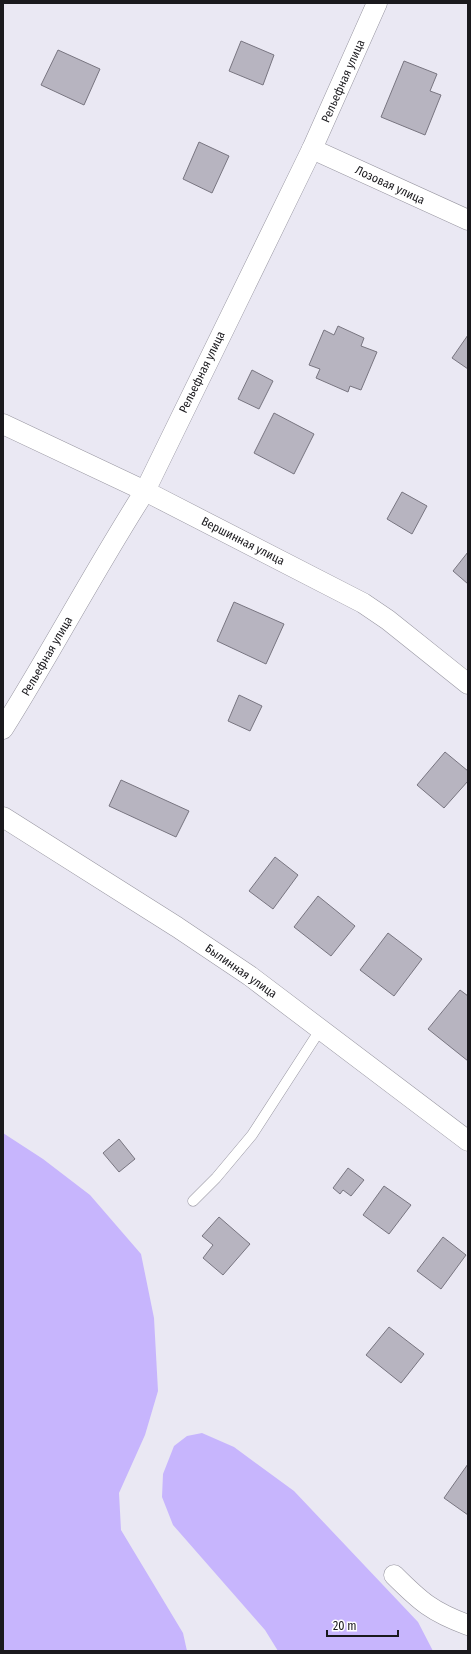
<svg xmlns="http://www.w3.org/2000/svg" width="471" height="1654" viewBox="0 0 471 1654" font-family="'Fira Sans Condensed',sans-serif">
<rect width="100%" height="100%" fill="#eae8f3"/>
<g fill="#c7b5fd">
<path d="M3 1133 43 1159 90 1195 141 1254 154 1318 158 1391 145 1435 119 1493 121 1530 183 1633 187 1651H3Z"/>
<path d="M202 1433 234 1447 294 1491 418 1622 433 1651H278L265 1630 173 1525 162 1497 163 1474 174 1446 187 1436Z"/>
</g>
<g fill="#b7b4c0" stroke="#787580">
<path d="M241 41 274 55 263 85 229 71Z"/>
<path d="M58 50 100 69 84 105 41 85Z"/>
<path d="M404 61 437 74 430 91 441 95 425 135 381 117Z"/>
<path d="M199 142 229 156 212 193 183 179Z"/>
<path d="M338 326 364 338 361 346 377 352 361 390 350 386 348 392 316 378 320 369 309 365 324 330 334 335Z"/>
<path d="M468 335V369L452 358Z"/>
<path d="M252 370 273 381 259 409 238 399Z"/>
<path d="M274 413 314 434 294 474 254 453Z"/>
<path d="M402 492 427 506 412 534 387 519Z"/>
<path d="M468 552V584L453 571Z"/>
<path d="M234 602 284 624 266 664 217 641Z"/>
<path d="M239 695 262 706 250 731 228 721Z"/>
<path d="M445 752 468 771V781L444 808 417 785Z"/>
<path d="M121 780 189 811 176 837 109 806Z"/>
<path d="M275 857 298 875 273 909 249 891Z"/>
<path d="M318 896 355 926 331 956 294 927Z"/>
<path d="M388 933 422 959 394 996 360 970Z"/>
<path d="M460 990 468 996V1061L428 1029Z"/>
<path d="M119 1139 135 1159 119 1172 103 1153Z"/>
<path d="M348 1168 364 1180 351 1196 343 1190 340 1194 333 1188Z"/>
<path d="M384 1186 411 1205 389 1234 363 1215Z"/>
<path d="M219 1217 250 1244 223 1275 203 1258 213 1245 202 1236Z"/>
<path d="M443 1237 466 1255 441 1289 417 1271Z"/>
<path d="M389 1327 424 1354 401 1383 366 1355Z"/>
<path d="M468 1464V1515L444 1498Z"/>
</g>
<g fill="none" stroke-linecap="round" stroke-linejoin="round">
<defs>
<path id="lane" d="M193 1201 216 1178 252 1135 320 1030"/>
<g id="street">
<path d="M312 149 468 220"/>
<path d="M3 424 145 491 363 603 388 620 468 684"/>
<path d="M3 729C52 651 95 569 145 491L312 149 377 3"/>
<path d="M3 817 177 927 250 976 468 1141"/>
<path d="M394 1575C420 1601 432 1612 468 1625"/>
</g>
</defs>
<use href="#lane" stroke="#9896a1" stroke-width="11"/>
<use href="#street" stroke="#9896a1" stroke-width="21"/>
<use href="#lane" stroke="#fff" stroke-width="10"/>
<use href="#street" stroke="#fff" stroke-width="20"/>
</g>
<g text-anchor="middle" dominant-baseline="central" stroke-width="3" stroke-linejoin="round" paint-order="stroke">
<g font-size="12" fill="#1a191d" stroke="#fff">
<text transform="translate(343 81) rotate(-66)">Рельефная улица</text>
<text transform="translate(390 185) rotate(25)">Лозовая улица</text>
<text transform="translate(202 372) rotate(-64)">Рельефная улица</text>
<text transform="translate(243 541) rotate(27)">Вершинная улица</text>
<text transform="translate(47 656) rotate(-60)">Рельефная улица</text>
<text transform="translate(241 971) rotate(35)">Былинная улица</text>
</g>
</g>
<rect width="471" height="1654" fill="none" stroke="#1a191d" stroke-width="8"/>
<path d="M327 1630v6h71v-6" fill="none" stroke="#1a191d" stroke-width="2"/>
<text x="333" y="1630" font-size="12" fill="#1a191d" stroke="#ffffff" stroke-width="3" paint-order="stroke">20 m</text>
</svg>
